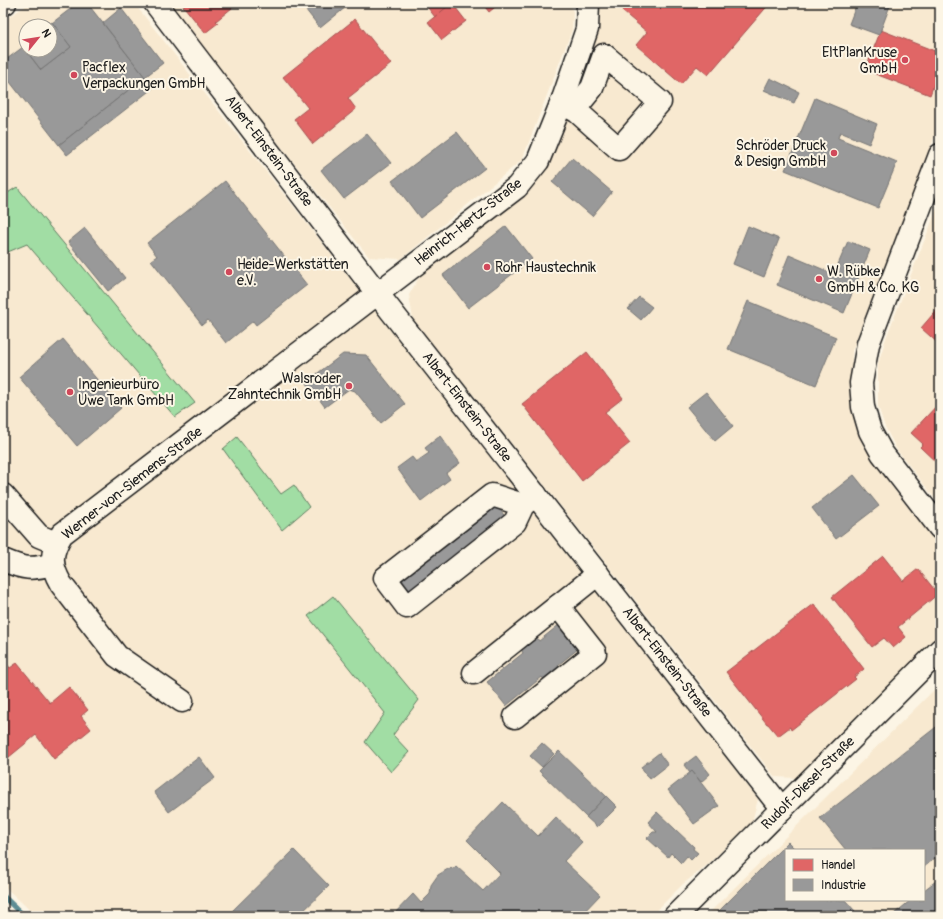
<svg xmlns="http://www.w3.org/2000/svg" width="943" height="919" viewBox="0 0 943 919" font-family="Pangolin,sans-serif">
<rect width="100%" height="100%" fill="#fcf5e5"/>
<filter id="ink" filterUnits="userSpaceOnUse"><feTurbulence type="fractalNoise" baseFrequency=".025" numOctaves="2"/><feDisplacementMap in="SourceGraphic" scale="8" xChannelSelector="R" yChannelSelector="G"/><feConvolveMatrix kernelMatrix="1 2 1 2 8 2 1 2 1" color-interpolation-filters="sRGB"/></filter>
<g filter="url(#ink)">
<g fill="#f8e9d0" fill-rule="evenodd">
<path d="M30 3H134L758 799 752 822 707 865 683 884 651 916H36L3 885V21ZM26 26H50V50H26Z"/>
<path d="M166 3H570L573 12 572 30 522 160 401 259 369 257Z"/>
<path d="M593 3H940V123L852 351 851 398 863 445 892 487 940 547V639L796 778 775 777 413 319 409 295 422 272 514 200Z"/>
<path d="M940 201V505L897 450 885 427 878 406V364L886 338Z"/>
<path d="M940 684V916H706ZM786 850H924V900H786Z"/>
</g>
<g fill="#a1dda4" stroke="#5e7c60">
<path d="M17 187 195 403 175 417 27 244 3 254V196Z"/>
<path d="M237 437 281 494 294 485 309 507 282 530 223 449Z"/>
<path d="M333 596 419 700 393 735 409 752 391 772 365 742 385 713 308 616Z"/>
</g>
<g fill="#e06666" stroke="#a55050">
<path d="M181 3H238L216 21 218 23 205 33Z"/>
<path d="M427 3H448L450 5 435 17 425 4Z"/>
<path d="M452 3 466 21 442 40 428 22Z"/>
<path d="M482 3H500L489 12Z"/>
<path d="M628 3H770L708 75 697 66 681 84 636 45 647 32 622 11Z"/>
<path d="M355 19 391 64 348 98 356 109 313 144 294 119 308 108 283 77Z"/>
<path d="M881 30 940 53V68L930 95 865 70Z"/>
<path d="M940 306V345L921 328Z"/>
<path d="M587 352 623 398 605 412 630 443 582 481 522 404Z"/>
<path d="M940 402V466L920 447 923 444 911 433Z"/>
<path d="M883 556 903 581 918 569 938 594 898 627 906 637 893 648 884 638 872 647 832 597Z"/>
<path d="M814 604 864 669 854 677 856 679 791 730 790 727 778 736 768 724H767L726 672Z"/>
<path d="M3 659 10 668 17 663 50 703 69 687 88 710 81 716 91 729 54 759 36 735 3 762Z"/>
</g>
<g fill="#999" stroke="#747474">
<path d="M78 3H87L145 77 59 145 3 73V62L23 47 41 70 71 47 52 23Z"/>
<path d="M305 3H342L346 7 320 28 302 5Z"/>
<path d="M857 3H891L879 35 849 24Z"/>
<path d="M121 8 163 63 145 77 103 23Z"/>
<path d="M52 22 71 47 41 70 22 45 26 42V50H50V26H47Z"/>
<path d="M145 77 153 88 67 155 59 145Z"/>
<path d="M770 78 799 92 794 103 764 90Z"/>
<path d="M815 98 877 124 869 144 840 132 838 138 897 162 878 208 785 170Z"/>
<path d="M457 132 485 168 420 218 392 181Z"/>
<path d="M367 134 391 163 344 199 321 170Z"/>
<path d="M572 158 612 192 592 216 552 182Z"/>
<path d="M225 181 307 285 256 325 253 321 226 343 208 320 202 325 151 260 157 256 147 243Z"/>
<path d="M506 226 532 259 468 308 443 275Z"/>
<path d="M748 226 779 239 764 277 733 264Z"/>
<path d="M85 228 125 278 108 291 68 242Z"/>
<path d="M848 241 870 250 844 313 777 285 789 255 834 274Z"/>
<path d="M639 297 652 307 641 320 628 309Z"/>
<path d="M748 301 836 337 816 385 728 349Z"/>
<path d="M63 339 121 408 77 446 19 377Z"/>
<path d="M343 354 366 355 405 404 381 423 355 391 349 389 325 407 306 382Z"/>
<path d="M706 392 733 426 715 441 687 407Z"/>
<path d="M440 436 460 463 446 473 450 479 421 501 397 468 412 457 416 462 429 453 425 448Z"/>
<path d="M854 475 879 506 836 539 812 508Z"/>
<path d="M496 504 506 518 411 592 401 578Z"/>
<path d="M560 624 579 648 558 665 561 669 545 681 542 677 506 706 487 682 523 653 521 649 536 637 539 641Z"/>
<path d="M940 724V854L924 867V850H846L820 818Z"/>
<path d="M542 743 554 754 542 767 530 756Z"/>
<path d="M559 751 606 796 586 817 539 771Z"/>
<path d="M659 753 668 765 650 779 641 767Z"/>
<path d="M696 756 710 774 701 782 692 771 690 773 684 765Z"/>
<path d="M199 757 215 778 169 812 154 792Z"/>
<path d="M692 771 719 806 694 824 668 790Z"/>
<path d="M606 796 617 807 597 827 586 817Z"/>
<path d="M503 802 538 836 556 817 582 842 564 861 600 895 580 916H392L413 894 421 903 430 894 431 885 438 875 448 869 454 868 456 866 483 891 500 873 467 840Z"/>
<path d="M657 812 694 847 693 849 698 853 691 860 687 856 681 863 671 853 668 857 647 838 653 832H657L648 822Z"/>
<path d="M788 842 796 850H786V900H845L855 911 850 916H714Z"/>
<path d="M294 850 329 886 298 916H227Z"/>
<path d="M940 878V916H896L894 914 911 900H924V890Z"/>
</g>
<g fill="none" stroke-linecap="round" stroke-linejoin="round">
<path stroke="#5d8d94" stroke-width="5.5" d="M3 896 24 916"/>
<defs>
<g id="minor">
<path d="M155 3 377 293 782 809"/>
<path d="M3 4 5 3"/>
<path d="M563 99 619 149 660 102 604 55 592 88 574 110"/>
<path d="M940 155 868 344 861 383 863 407 870 431 882 453 940 528"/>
<path d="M3 495 39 536 56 543"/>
<path d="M523 505 492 495 385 578 407 607 515 522 523 505 536 495"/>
<path d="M3 560C24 569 31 570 53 564"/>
<path d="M474 673 598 574"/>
<path d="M182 701 117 656 61 584C50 565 50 553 62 534L517 187 538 161 563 99 587 29 588 3"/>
<path d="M515 717 595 653 558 606"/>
<path d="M675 916 940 650"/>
</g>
</defs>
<use href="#minor" stroke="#1c1c1c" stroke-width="25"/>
<path stroke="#1c1c1c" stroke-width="2.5" stroke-dasharray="1 3" stroke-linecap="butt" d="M3 906 14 916"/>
<use href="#minor" stroke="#fcf5e5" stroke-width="22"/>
</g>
</g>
<g fill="#d1495b" stroke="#fcf5e5" stroke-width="1.5">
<circle cx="905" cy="60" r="4"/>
<circle cx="74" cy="75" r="4"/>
<circle cx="834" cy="153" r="4"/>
<circle cx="487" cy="267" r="4"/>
<circle cx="229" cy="272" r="4"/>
<circle cx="819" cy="279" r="4"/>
<circle cx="349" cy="386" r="4"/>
<circle cx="70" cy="392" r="4"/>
</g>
<g text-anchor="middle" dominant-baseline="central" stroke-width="4" stroke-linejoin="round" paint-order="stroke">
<g font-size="14" fill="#1c1c1c" stroke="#fcf5e5" text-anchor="start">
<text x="897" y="52" text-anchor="end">EltPlanKruse<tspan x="897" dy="16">GmbH</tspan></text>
<text x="82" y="67">Pacflex<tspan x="82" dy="16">Verpackungen GmbH</tspan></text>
<text x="826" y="145" text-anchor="end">Schröder Druck<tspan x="826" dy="16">&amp; Design GmbH</tspan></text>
<text x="237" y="264">Heide-Werkstätten<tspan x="237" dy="16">e.V.</tspan></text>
<text x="495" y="267">Rohr Haustechnik</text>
<text x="827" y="271">W. Rübke<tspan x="827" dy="16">GmbH &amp; Co. KG</tspan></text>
<text x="341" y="378" text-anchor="end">Walsroder<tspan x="341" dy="16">Zahntechnik GmbH</tspan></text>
<text x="78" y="384">Ingenieurbüro<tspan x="78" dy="16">Uwe Tank GmbH</tspan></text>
</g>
<g font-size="14" fill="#1c1c1c" stroke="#fcf5e5">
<text transform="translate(269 151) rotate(53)">Albert-Einstein-Straße</text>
<text transform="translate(468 222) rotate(-38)">Heinrich-Hertz-Straße</text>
<text transform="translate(467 407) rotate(52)">Albert-Einstein-Straße</text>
<text transform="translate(132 483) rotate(-38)">Werner-von-Siemens-Straße</text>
<text transform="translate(667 662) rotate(52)">Albert-Einstein-Straße</text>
<text transform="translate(808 783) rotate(-45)">Rudolf-Diesel-Straße</text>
</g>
</g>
<rect width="943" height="919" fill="none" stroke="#fcf5e5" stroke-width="16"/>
<rect x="8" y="8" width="927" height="903" fill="none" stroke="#1c1c1c" stroke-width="1.5" filter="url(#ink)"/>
<rect x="785" y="849" width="140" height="52" fill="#fcf5e5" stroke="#a29e95"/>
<rect x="793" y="859" width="20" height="12" fill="#e06666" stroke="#a29e95"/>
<text x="821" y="869" font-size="12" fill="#1c1c1c">Handel</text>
<rect x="793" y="879" width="20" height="12" fill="#999999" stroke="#a29e95"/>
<text x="821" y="889" font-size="12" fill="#1c1c1c">Industrie</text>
<g transform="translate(38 38) rotate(60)"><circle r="19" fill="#fcf5e5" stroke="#a29e95"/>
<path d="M0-3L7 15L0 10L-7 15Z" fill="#d1495b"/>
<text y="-6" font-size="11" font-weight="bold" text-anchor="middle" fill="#1c1c1c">N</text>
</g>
</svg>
